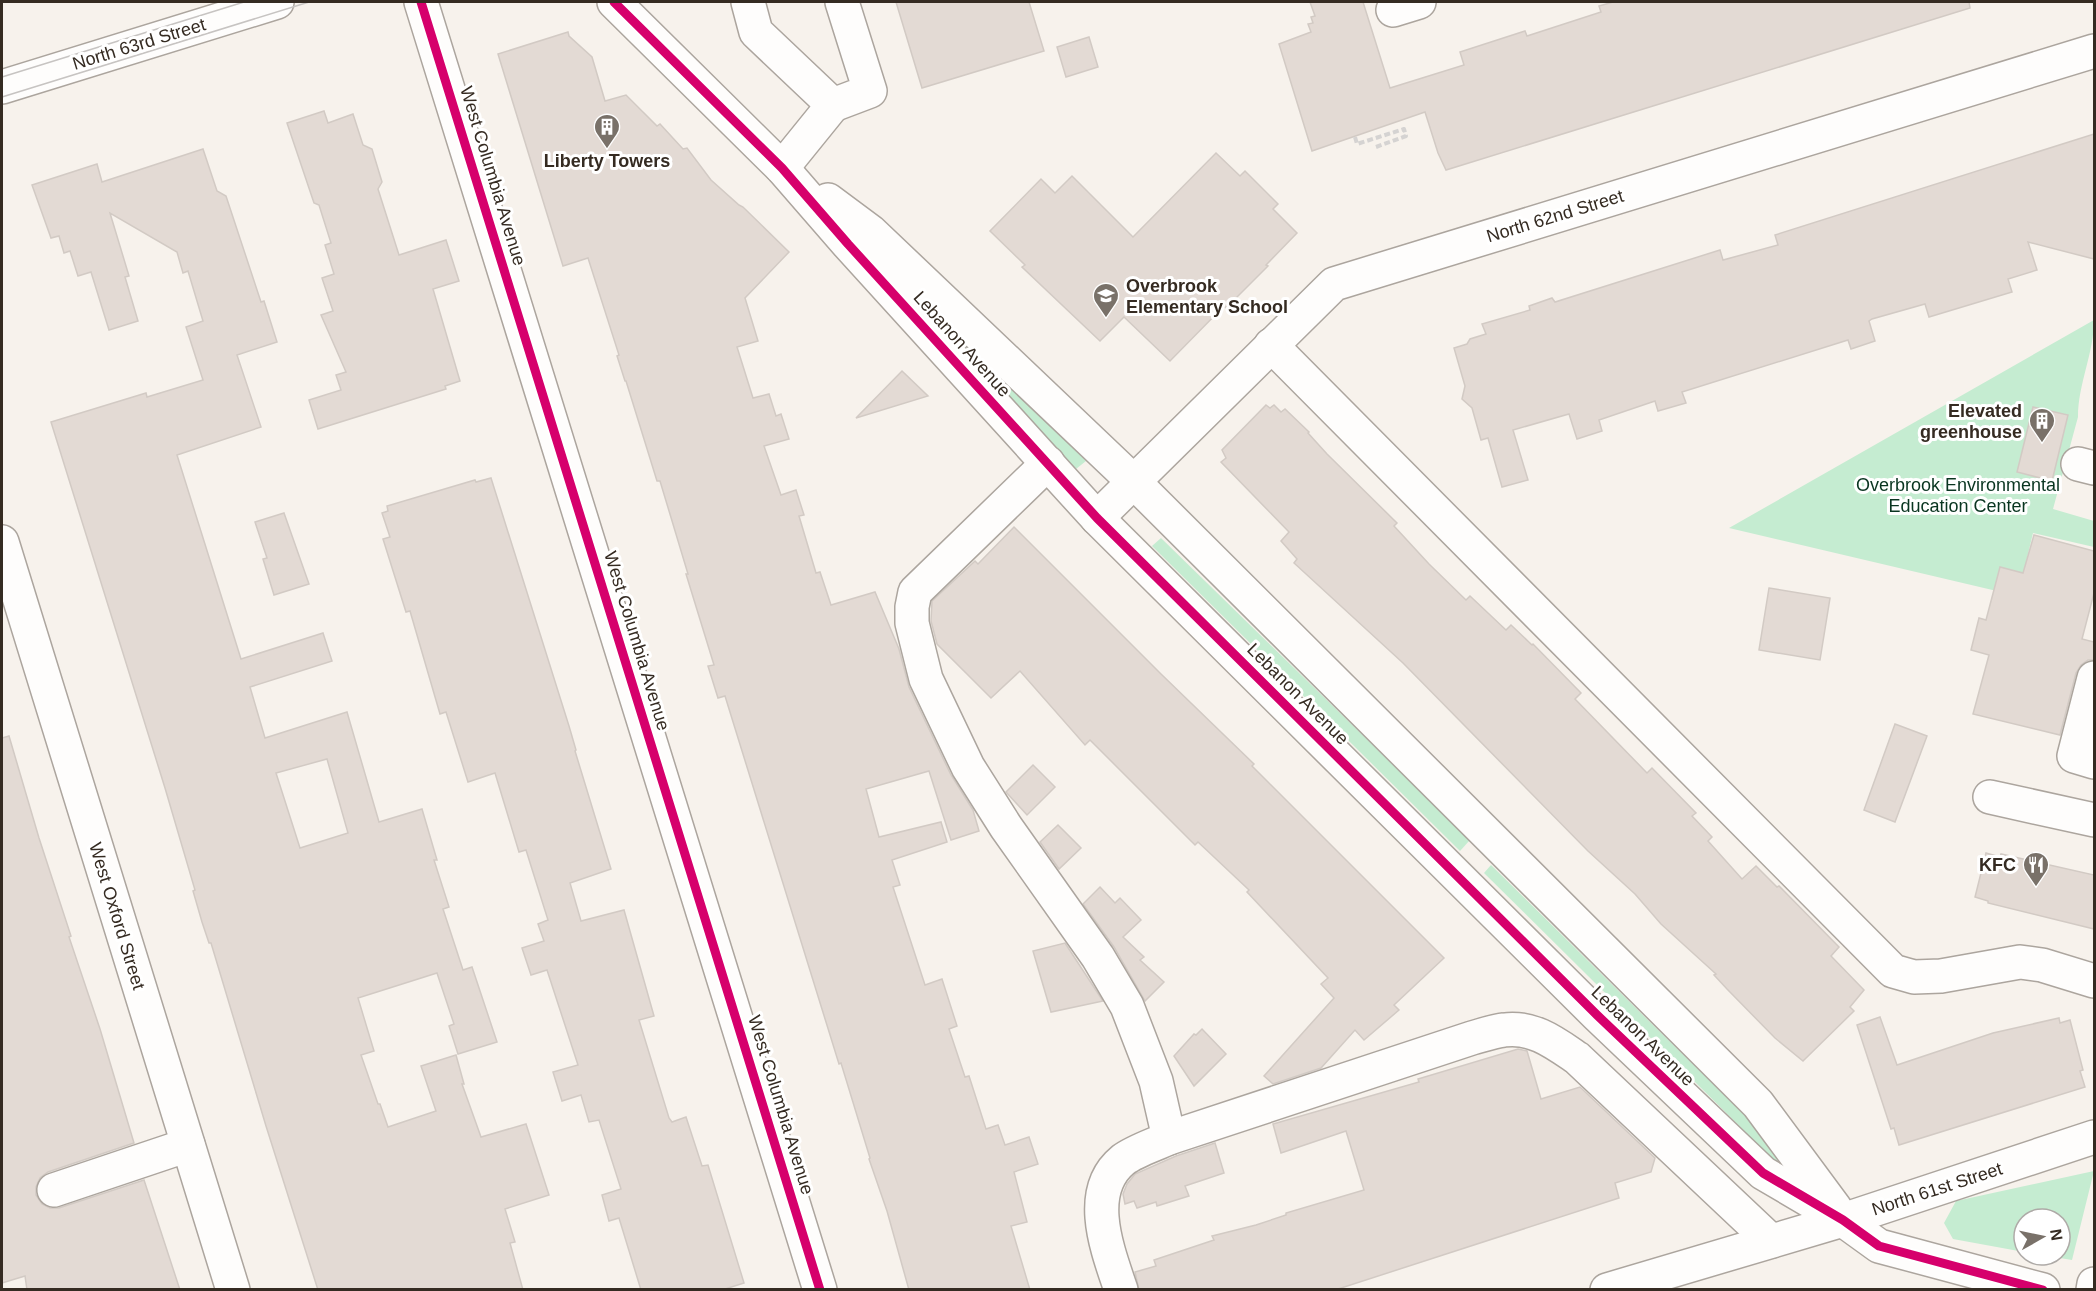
<svg xmlns="http://www.w3.org/2000/svg" width="2096" height="1291" viewBox="0 0 2096 1291" font-family="Arial,sans-serif">
<rect width="100%" height="100%" fill="#f7f2ec"/>
<g fill="#c5ecd1">
<path d="M862 230 1086 461 1076 469 852 240Z"/>
<path d="M2094 320C2094 353 2078 384 2078 417L2053 509 2094 521V547L2033 533 2018 596 1729 528Z"/>
<path d="M1161 538 1470 840 1460 851 1152 546Z"/>
<path d="M1491 865 1804 1174 1797 1183 1484 873Z"/>
<path d="M2094 1171 2072 1260 2042 1255H2060V1219H2024V1252L1953 1239 1944 1223 1956 1201Z"/>
</g>
<g fill="#e3dad4" stroke="#d2cac4" stroke-width="1.5" fill-rule="evenodd">
<path d="M896 2H1029L1044 51 922 88Z"/>
<path d="M1310 2H1363L1390 88 1464 65 1460 52 1525 31 1527 36 1601 12 1599 6 1613 2H1969L1970 8 1446 170 1438 153 1425 112 1312 151 1279 44 1311 32 1308 24 1313 23 1311 17 1315 16Z"/>
<path d="M568 32 569 36 592 57 605 101 626 95 657 126 660 124 683 149 687 148 711 180 739 205 743 207 789 252 745 298 758 341 737 347 753 398 769 394 776 416 781 414 789 439 764 446 781 495 796 490 804 515 799 516 816 573 820 572 831 605 875 592 899 649 909 687 951 775 973 810 979 831 951 840 929 771 866 789 879 837 941 822 947 842 892 860 900 885 893 887 925 985 942 979 957 1026 949 1029 965 1077 969 1076 986 1129 998 1125 1005 1145 1029 1137 1038 1164 1014 1172 1027 1222 1011 1226 1030 1290H909L887 1211 869 1159 870 1158 841 1063 839 1064 725 696 718 698 708 666 714 665 686 574H688L660 481H657L626 381H625L617 356 619 355 588 258 563 266 498 54Z"/>
<path d="M1089 37 1098 67 1066 77 1057 47Z"/>
<path d="M324 111 328 123 353 114 363 145 372 149 382 182 378 189 399 255 446 240 459 281 433 289 460 381 445 386 446 389 318 429 309 400 341 390 336 375 346 372 321 315 333 311 322 278 334 274 325 245 331 243 319 205 314 203 287 123Z"/>
<path d="M2094 134V259L2028 242 2037 270 2008 279 2012 292 1929 317 1925 304 1872 319 1869 321 1875 341 1851 349 1848 340 1682 392 1686 403 1658 411 1655 401 1599 420 1602 431 1577 439 1569 414 1513 430 1528 480 1502 487 1488 438 1481 440 1472 408 1462 399 1465 386 1454 348 1467 344 1470 339 1486 334 1482 324 1530 310 1529 306 1552 298 1555 302 1720 250 1723 260 1778 245 1775 235Z"/>
<path d="M203 149 217 191 226 196 261 302 264 301 277 342 237 355 261 427 177 455 241 659 323 633 332 661 250 687 265 738 347 712 379 822 422 809 437 860H434L449 907 443 909 463 970 472 967 497 1042 458 1054 449 1026 454 1024 437 973 358 998 374 1051 361 1055 378 1104H380L388 1127 436 1111 421 1066 456 1055 464 1084H462L481 1137 526 1124 549 1195 505 1209 515 1242 510 1243 523 1290H318L266 1126 211 943H209L202 922 193 891 195 890 165 788 51 422 146 393 147 397 203 380 186 327 203 321 188 271 183 273 177 252 110 213 129 276 125 277 138 321 109 330 91 272 78 276 70 251 64 253 59 236 51 238 32 185 97 164 102 182ZM327 759 348 833 300 848 276 773Z"/>
<path d="M1216 153 1240 176 1245 171 1278 204 1273 209 1297 233 1266 265 1268 266 1226 308 1224 306 1170 361 1124 317 1100 341 1022 267 1025 265 990 231 1041 179 1055 193 1072 176 1133 237Z"/>
<path d="M902 371 928 396 856 418Z"/>
<path d="M1266 405 1270 408 1274 405 1281 412 1285 409 1309 432 1308 433 1327 454 1397 523 1394 526 1429 564 1466 600 1470 596 1506 630 1511 625 1532 645 1533 644 1581 693 1575 699 1647 773 1652 768 1696 813 1692 816 1712 837 1708 841 1742 879 1756 866 1777 887 1779 886 1839 947 1831 956 1864 990 1850 1007 1854 1011 1803 1061 1775 1038 1727 989 1714 975 1716 974 1661 924 1635 894 1588 851 1403 663 1294 563 1297 559 1281 541 1289 532 1221 462 1226 458 1222 450Z"/>
<path d="M2033 407 2068 415 2052 481 2017 472Z"/>
<path d="M491 478 569 726 576 750 575 751 611 869 570 883 581 921 624 910 654 1016 639 1020 669 1118 672 1122 686 1117 702 1166 708 1165 744 1283 722 1290H641L619 1218 609 1221 602 1195 621 1189 599 1120 589 1122 581 1095 562 1101 553 1072 578 1065 547 970 531 975 522 948 544 941 538 924 548 920 526 850 519 852 495 773 468 782 446 712 440 714 410 611 406 612 383 539 390 537 382 513 388 511 387 506 475 480 476 482Z"/>
<path d="M284 513 309 584 274 595 263 559 267 558 255 522Z"/>
<path d="M1014 527 1161 674 1254 764 1252 766 1444 958 1394 1005 1399 1010 1364 1040 1355 1030 1321 1068 1273 1084 1264 1076 1334 998 1321 984 1328 978 1247 892 1249 890 1198 842 1195 845 1090 740 1085 745 1020 671 991 698 937 644 931 621 932 601 975 561 978 564Z"/>
<path d="M2034 535 2094 551V593L2082 639 2094 642V660H2088L2081 665 2076 673 2060 735 1973 714 1989 655 1971 650 1979 618 1986 620 2000 567 2023 573Z"/>
<path d="M1769 588 1830 598 1820 660 1759 650Z"/>
<path d="M1895 724 1927 736 1895 822 1864 810Z"/>
<path d="M9 736 39 838 71 936 69 937 100 1029 134 1143 48 1172 40 1178 36 1187V1195L42 1204 50 1208H59L144 1180 180 1290H27L25 1276 2 1283V738Z"/>
<path d="M1033 765 1055 787 1027 815 1006 792Z"/>
<path d="M1058 825 1081 848 1059 869 1040 842Z"/>
<path d="M1986 853 2000 857 2001 854 2094 875V929L1988 903V901L1975 897Z"/>
<path d="M1100 887 1115 903 1120 898 1141 920 1123 937 1144 957 1140 960 1164 982 1145 1001 1114 947 1083 904Z"/>
<path d="M1065 943 1103 1001 1051 1012 1033 951Z"/>
<path d="M1880 1017 1897 1065 1993 1033 2059 1018 2060 1023 2070 1020 2083 1070 2080 1071 2085 1087 1899 1145 1894 1128 1891 1129 1857 1025Z"/>
<path d="M1202 1029 1226 1054 1194 1086 1174 1056 1194 1034 1196 1035Z"/>
<path d="M1518 1049 1527 1051 1541 1099 1580 1087 1655 1158 1651 1172 1615 1183 1619 1198 1335 1290H1139L1135 1272 1156 1266 1154 1260 1214 1240 1212 1236 1256 1225 1286 1215V1213L1364 1190 1346 1131 1281 1153 1273 1124 1419 1082 1418 1079Z"/>
<path d="M1215 1143 1224 1173 1185 1186 1189 1196 1157 1206 1156 1202 1137 1208 1134 1201 1125 1204 1123 1194 1127 1184 1135 1174 1176 1156Z"/>
</g>
<g fill="none" stroke-linecap="round" stroke-linejoin="round">
<defs>
<g id="minor">
<path d="M421 2 820 1290"/>
<path d="M614 2 782 168 848 244 1097 518 1597 1015 1763 1173 1843 1220 1879 1246 2043 1290"/>
<path d="M748 2 756 32 833 105 870 91 842 2"/>
<path d="M1393 10 1419 2"/>
<path d="M782 168 833 105"/>
<path d="M828 200 871 232 1134 482 1758 1104 1835 1208"/>
<path d="M1271 345 1893 971 1914 977 1941 976 2020 962 2042 965 2094 981"/>
<path d="M1048 463 915 592 912 607V623L926 679 968 767 1006 827 1098 957 1127 1006 1156 1081 1169 1138"/>
<path d="M2078 464 2094 468"/>
<path d="M1097 518 1334 284 2094 51"/>
<path d="M2 542 233 1290"/>
<path d="M2094 678 2074 756 2094 762"/>
<path d="M1990 797 2094 820"/>
<path d="M54 1190 188 1145"/>
<path d="M1121 1290C1108 1251 1084 1192 1123 1160 1135 1151 1154 1145 1169 1138L1472 1038C1483 1035 1494 1031 1504 1030 1533 1026 1555 1043 1577 1058L1771 1241"/>
<path d="M1607 1290 1843 1220 2094 1137"/>
</g>
<path id="major" d="M2 87 277 2"/>
<path id="highway" d="M2093 1290 2094 1284"/>
</defs>
<use href="#minor" stroke="#aca59e" stroke-width="36"/>
<use href="#major" stroke="#aca59e" stroke-width="36"/>
<use href="#highway" stroke="#aca59e" stroke-width="36"/>
<path stroke="#d5d3d2" stroke-width="4" stroke-dasharray="6 3" stroke-linecap="butt" d="M1355 137 1357 144 1404 129 1406 136 1376 147"/>
<use href="#minor" stroke="#fefdfc" stroke-width="33"/>
<use href="#major" stroke="#fefdfc" stroke-width="33"/>
<use href="#highway" stroke="#fefdfc" stroke-width="33"/>
<g stroke="#c7c4c2" stroke-width="1.5">
<path d="M2 77 244 2"/>
<path d="M2 97 309 2"/>
</g>
<defs>
<g id="cycleway">
<path d="M421 2 820 1290"/>
<path d="M614 2 782 168 848 244 1097 518 1597 1015 1763 1173 1843 1220 1879 1246 2043 1290"/>
</g>
</defs>
<use href="#cycleway" stroke="#fff" stroke-width="13"/>
<use href="#cycleway" stroke="#d6006c" stroke-width="9"/>
</g>
<defs>
<symbol id="building-pin" viewBox="-11 -11 22 30"><path d="M0 17L-7.5 6A9.5 9.5 0 1 1 7.5 6Z" fill="#797169" stroke="#fff"/><path d="M-4-6H4V6H1V3H-1V6H-4ZM-2.5-4.3h1.7v1.8h-1.7ZM.8-4.3h1.7v1.8H.8ZM-2.5-1h1.7V.8h-1.7ZM.8-1h1.7V.8H.8Z" fill="#fff"/></symbol>
<symbol id="school-pin" viewBox="-11 -11 22 30"><path d="M0 17L-7.5 6A9.5 9.5 0 1 1 7.5 6Z" fill="#797169" stroke="#fff"/><path d="M0-5L7-2L0 1L-7-2ZM-4 1L0 2.5L4 1V4Q0 6-4 4Z" fill="#fff"/></symbol>
<symbol id="restaurant-pin" viewBox="-11 -11 22 30"><path d="M0 17L-7.5 6A9.5 9.5 0 1 1 7.5 6Z" fill="#797169" stroke="#fff"/><path d="M-5-6h1v4h1v-4h1v4h1v-4h1v5L-1.5 .5V6h-2V.5L-5-1ZM5-6V6H3V1.5H1.5Q1.5-4 5-6Z" fill="#fff"/></symbol>
</defs>
<g fill-rule="evenodd">
<use href="#building-pin" x="592" y="112" width="30" height="40"/>
<use href="#school-pin" x="1091" y="281" width="30" height="40"/>
<use href="#building-pin" x="2027" y="406" width="30" height="40"/>
<use href="#restaurant-pin" x="2021" y="850" width="30" height="40"/>
</g>
<g text-anchor="middle" dominant-baseline="central" stroke-width="6" stroke-linejoin="round" paint-order="stroke">
<g font-size="18" fill="#352b22" stroke="#fff">
<text transform="translate(139 44) rotate(-17)">North 63rd Street</text>
<text transform="translate(493 176) rotate(73)">West Columbia Avenue</text>
<text transform="translate(1555 216) rotate(-17)">North 62nd Street</text>
<text transform="translate(962 344) rotate(48)">Lebanon Avenue</text>
<text transform="translate(637 641) rotate(73)">West Columbia Avenue</text>
<text transform="translate(1298 694) rotate(45)">Lebanon Avenue</text>
<text transform="translate(117 916) rotate(73)">West Oxford Street</text>
<text transform="translate(1643 1036) rotate(44)">Lebanon Avenue</text>
<text transform="translate(781 1105) rotate(73)">West Columbia Avenue</text>
<text transform="translate(1937 1189) rotate(-18)">North 61st Street</text>
</g>
<g font-size="18" font-weight="bold" fill="#352b22" stroke="#fff" text-anchor="end">
<text x="607" y="161" text-anchor="middle">Liberty Towers</text>
<text x="1126" y="286" text-anchor="start">Overbrook<tspan x="1126" dy="21">Elementary School</tspan></text>
<text x="2022" y="411">Elevated<tspan x="2022" dy="21">greenhouse</tspan></text>
<text x="2016" y="865">KFC</text>
</g>
<g font-size="18" fill="#093520" stroke="#fff">
<text x="1958" y="485">Overbrook Environmental<tspan x="1958" dy="21">Education Center</tspan></text>
</g>
</g>
<rect width="2096" height="1291" fill="none" stroke="#352b22" stroke-width="6"/>
<g transform="translate(2042 1237) rotate(81)"><circle r="28" fill="#ffffff" stroke="#aeaaa7" stroke-width="1.5"/>
<path d="M0-4.5L10 22L0 15L-10 22Z" fill="#797169"/>
<text y="-9" font-size="16" font-weight="bold" text-anchor="middle" fill="#352b22">N</text>
</g>
</svg>
